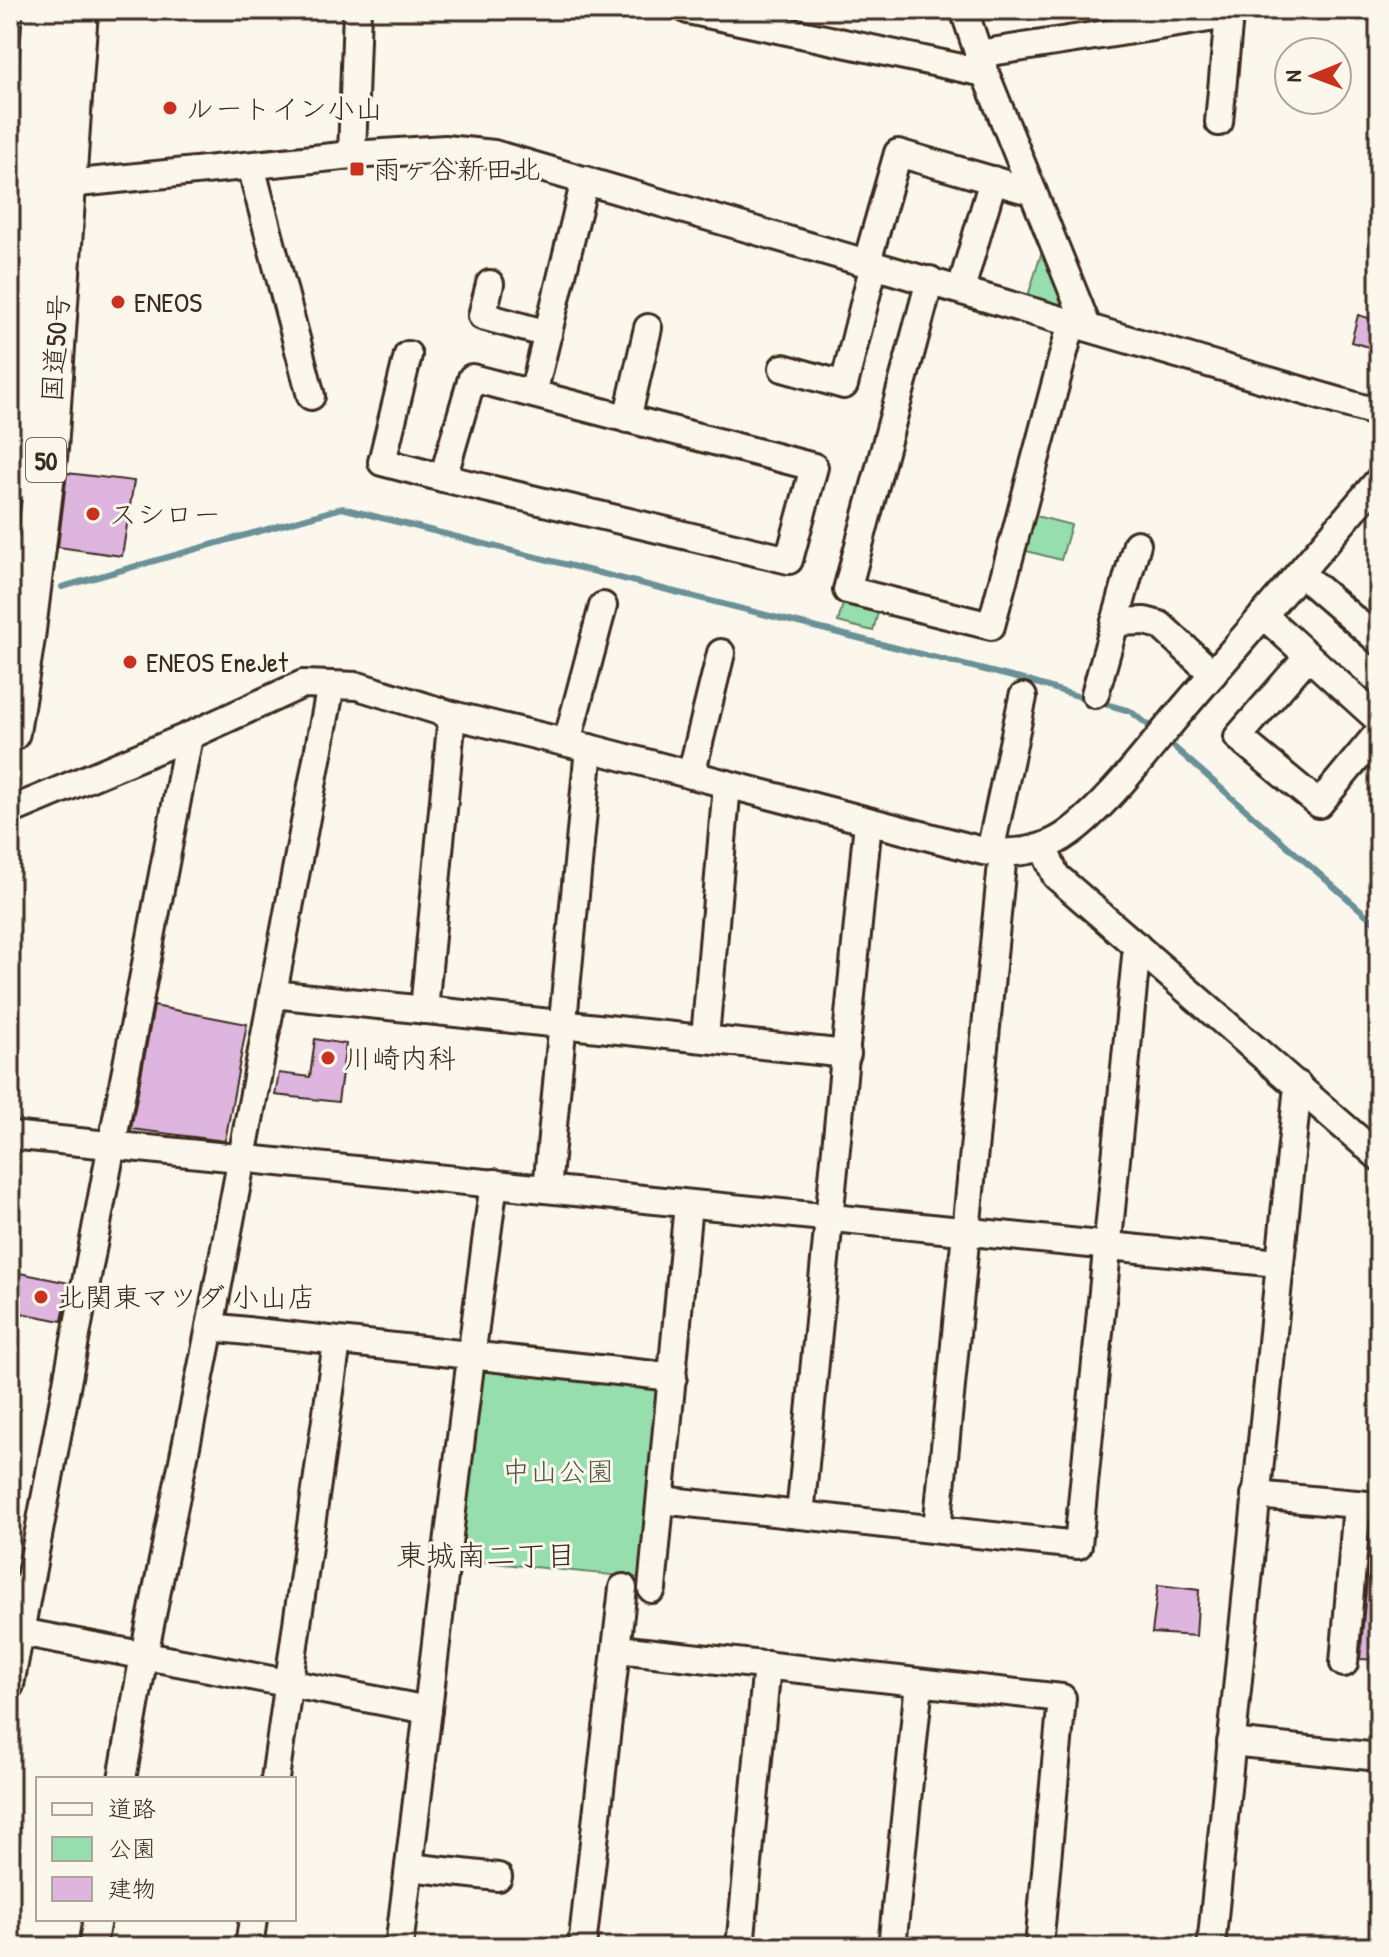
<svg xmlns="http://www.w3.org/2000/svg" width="1389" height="1957" viewBox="0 0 1389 1957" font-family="'Patrick Hand','Klee One',sans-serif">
<rect width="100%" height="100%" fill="#fbf7ec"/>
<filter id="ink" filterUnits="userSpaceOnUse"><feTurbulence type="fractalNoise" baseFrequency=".0125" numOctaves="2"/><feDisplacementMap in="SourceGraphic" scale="16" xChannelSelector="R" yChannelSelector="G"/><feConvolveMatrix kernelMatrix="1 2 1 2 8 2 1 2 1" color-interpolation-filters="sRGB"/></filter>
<g filter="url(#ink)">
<g fill="#96dead" stroke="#688466" stroke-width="2">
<path d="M1043 248 1074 313 1027 299Z"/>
<path d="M1028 514 1071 525 1061 560 1019 549Z"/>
<path d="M845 596 880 605 873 631 838 622Z"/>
<path d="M486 1365 660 1383 641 1578 455 1559 475 1371Z"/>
</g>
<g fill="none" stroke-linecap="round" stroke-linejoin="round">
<g stroke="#6a9197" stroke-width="6">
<path d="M62 587 342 508 1032 682 1087 699"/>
<path d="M1098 702 1130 711 1155 730"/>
<path d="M1166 740 1379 926"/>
</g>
</g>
<g fill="#ddb5de" stroke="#3b2a1e" stroke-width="2">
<path d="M1358 315 1379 321V350L1351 342Z"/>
<path d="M67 473 134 481 122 556 58 547Z"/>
<path d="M154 1006 247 1024 225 1141 131 1129Z"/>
<path d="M315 1039 346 1044 338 1102 275 1095 279 1073 310 1077Z"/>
<path d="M10 1271 69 1283 62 1321 10 1311Z"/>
<path d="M1372 1521 1379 1522V1660L1360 1659Z"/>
<path d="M1158 1585 1199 1590 1196 1636 1152 1633Z"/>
</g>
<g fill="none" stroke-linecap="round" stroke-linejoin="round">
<defs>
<g id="minor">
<path d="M688 10 985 73"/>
<path d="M964 10 985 73 1087 326"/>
<path d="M978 54 1229 15 1219 122"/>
<path d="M352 155 357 10"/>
<path d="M251 166 311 396"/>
<path d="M10 190 352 155 445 149 494 154 1379 413"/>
<path d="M867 262 898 153 1033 192"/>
<path d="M930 280 847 590 991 626 1072 322"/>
<path d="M490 284 482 316 548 334"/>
<path d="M961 289 993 180"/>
<path d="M408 355 382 462 443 478"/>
<path d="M783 368 844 385 874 264"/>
<path d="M533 394 814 467 789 560 443 478 472 378 533 394 585 180"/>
<path d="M627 419 648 328"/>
<path d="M1300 573 1379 641"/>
<path d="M1263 615 1379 720"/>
<path d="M1115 622 1145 621 1160 625 1213 674"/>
<path d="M1308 656 1238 737 1319 804 1379 732"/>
<path d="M1095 694 1137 544"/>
<path d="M567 742 603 606"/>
<path d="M691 775 721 653"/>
<path d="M10 811 189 736 303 684 331 685 358 686 452 715 589 748 983 851C1013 855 1045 851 1070 832 1108 804 1149 749 1181 711 1247 634 1313 557 1379 480"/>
<path d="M1043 847 1056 876 1379 1157"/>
<path d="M990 852 1023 697"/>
<path d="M273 994 847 1054"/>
<path d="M424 1010 452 715"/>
<path d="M705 1038 727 784"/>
<path d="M10 1135 1278 1263"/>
<path d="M547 1189 589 748"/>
<path d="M210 1327 673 1377"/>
<path d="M1255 1495 1379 1506"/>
<path d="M661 1500 1078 1545 1137 946"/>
<path d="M800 1515 868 822"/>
<path d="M937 1529 1003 853"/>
<path d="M652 1589 688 1204"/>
<path d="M10 1630 428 1710"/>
<path d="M618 1649 1062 1698 1039 1947"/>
<path d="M1344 1663 1357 1504"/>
<path d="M10 1685 189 736"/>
<path d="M1231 1742 1379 1757"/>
<path d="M122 1779 144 1655 210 1327 331 685"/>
<path d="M275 1779 337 1342"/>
<path d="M409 1867 498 1877"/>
<path d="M92 1947 97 1919"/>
<path d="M249 1947 253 1919"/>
<path d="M399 1947C431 1692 459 1437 494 1183"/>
<path d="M582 1947 623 1588"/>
<path d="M740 1947 767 1665"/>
<path d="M892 1947 919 1683"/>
<path d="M1211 1947 1298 1085"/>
</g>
<g id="highway">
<path d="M10 482 43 10"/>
<path d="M10 732 25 638 48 449 78 10"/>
</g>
</defs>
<use href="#minor" stroke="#3b2a1e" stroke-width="32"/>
<use href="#highway" stroke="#3b2a1e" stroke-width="44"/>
<use href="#minor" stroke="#fbf7ec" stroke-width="26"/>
<use href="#highway" stroke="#fbf7ec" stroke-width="38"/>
</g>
</g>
<g fill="#c8321e" stroke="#fbf7ec" stroke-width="3">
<circle cx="170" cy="108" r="8"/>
<rect x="349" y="161" width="16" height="16" rx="4"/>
<circle cx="118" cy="302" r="8"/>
<circle cx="93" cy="514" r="8"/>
<circle cx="130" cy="662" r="8"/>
<circle cx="328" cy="1058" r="8"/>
<circle cx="41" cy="1297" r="8"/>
</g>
<g text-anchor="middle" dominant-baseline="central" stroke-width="6" stroke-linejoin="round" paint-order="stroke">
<rect fill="#fbf7ec" stroke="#75685c" stroke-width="2" x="26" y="438" width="40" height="44" rx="6"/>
<g font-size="26" font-weight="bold" fill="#3b2a1e">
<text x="46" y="460">50</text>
</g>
<g font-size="28" fill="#3b2a1e" stroke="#fbf7ec" text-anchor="start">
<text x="186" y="108">ルートイン小山</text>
<text x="373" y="169">雨ヶ谷新田北</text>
<text x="134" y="302">ENEOS</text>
<text x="109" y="514">スシロー</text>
<text x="146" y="662">ENEOS EneJet</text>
<text x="344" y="1058">川崎内科</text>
<text x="57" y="1297">北関東マツダ 小山店</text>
</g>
<g font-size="28" fill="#3b2a1e" stroke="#fbf7ec">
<text transform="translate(55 348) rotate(-86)">国道50号</text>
</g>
<g font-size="28" fill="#525742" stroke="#fbf7ec">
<text x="558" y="1471">中山公園</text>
</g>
<g font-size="30" fill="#3b2a1e" stroke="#fbf7ec">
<text x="486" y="1555">東城南二丁目</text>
</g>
</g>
<rect width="1389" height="1957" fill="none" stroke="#fbf7ec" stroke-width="40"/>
<rect x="20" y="20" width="1349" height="1917" fill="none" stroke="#3b2a1e" stroke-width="3" filter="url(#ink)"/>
<rect x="36" y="1777" width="260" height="144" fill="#fbf7ec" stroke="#aea59a" stroke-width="2"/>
<rect x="52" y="1803" width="40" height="12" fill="#fbf7ec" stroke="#aea59a" stroke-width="2"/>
<text x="108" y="1817" font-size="24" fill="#3b2a1e">道路</text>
<rect x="52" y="1837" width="40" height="24" fill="#96dead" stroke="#aea59a" stroke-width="2"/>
<text x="108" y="1857" font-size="24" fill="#3b2a1e">公園</text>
<rect x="52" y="1877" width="40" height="24" fill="#ddb5de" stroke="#aea59a" stroke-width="2"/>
<text x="108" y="1897" font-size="24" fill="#3b2a1e">建物</text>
<g transform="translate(1313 76) rotate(269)"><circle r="38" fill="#fbf7ec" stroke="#aea59a" stroke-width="2"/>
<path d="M0-6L14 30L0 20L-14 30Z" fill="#c8321e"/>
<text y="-12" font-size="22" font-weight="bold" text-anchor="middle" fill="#3b2a1e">N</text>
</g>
</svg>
